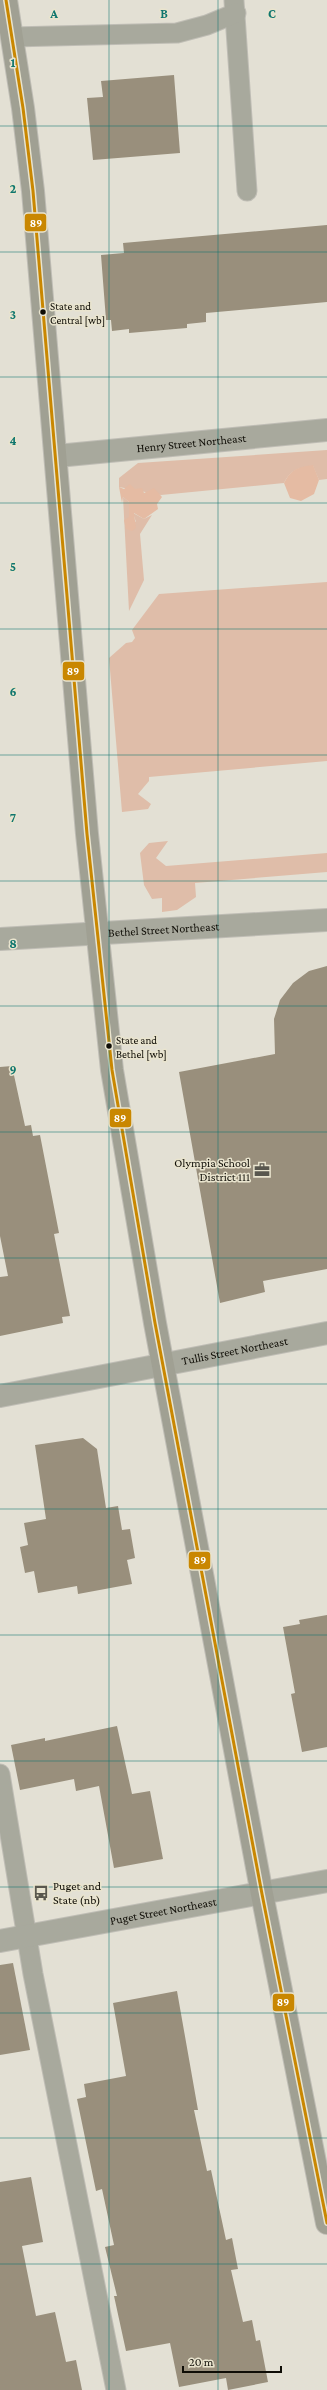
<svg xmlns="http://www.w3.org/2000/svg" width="327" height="2390" viewBox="0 0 327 2390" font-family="'Crimson Pro',serif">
<rect width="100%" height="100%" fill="#e3e0d4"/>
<g fill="#dfbda9">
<path d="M327 450V479L319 480 313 466C298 468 291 469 284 483L161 495 119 487V478L138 463Z"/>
<path d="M123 497 129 502V517L136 522 133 513 144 519 152 515 140 534 144 580 129 611Z"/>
<path d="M327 582V761L149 777V781L138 794 151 804 148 809 122 812 109 658 126 643 132 642 135 638 132 630 159 594Z"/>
<path d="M168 841 156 858 166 866 327 853V872L195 883 196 897 177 910 162 912V898L152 899 144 885 140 853 149 843Z"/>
</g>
<g fill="#e5bba3">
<path d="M313 465 319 480 314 494 301 501 290 498 284 483C291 469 298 467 313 465Z"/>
<path d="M130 484 135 489 142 488 144 493 154 488 162 497 157 504 158 509 144 519 134 513 136 528 132 531 126 529 124 520 129 517V502L123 497 122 503 119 487 124 489Z"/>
</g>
<g fill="#998f7c">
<path d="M174 75 180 153 93 160 87 98 103 97 101 81Z"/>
<path d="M327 225V302L206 313V322L187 324V328L129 333V329L112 331 111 320H106L101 255 124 253 123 243Z"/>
<path d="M327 966V1269L263 1281 265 1292 220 1303 179 1072 275 1054 274 1019 280 1000 293 983 309 971Z"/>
<path d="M12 1066 25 1126 31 1125 33 1136 40 1135 59 1233 54 1234 70 1316 62 1317 63 1323 0 1336V1277L8 1276 0 1236V1067Z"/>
<path d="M83 1438 97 1449 106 1508 118 1506 122 1530 130 1529 135 1558 127 1560 132 1584 78 1594 77 1586 38 1593 34 1571 25 1573 20 1547 28 1545 24 1523 46 1519 35 1445Z"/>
<path d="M327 1615V1747L302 1752 291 1694 295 1693 283 1627 300 1624 299 1620Z"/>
<path d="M117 1726 132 1794 150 1791 163 1859 114 1868 99 1786 76 1791 74 1779 20 1790 11 1745 45 1738V1741Z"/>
<path d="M13 1963 30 2050 0 2055V1965Z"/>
<path d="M177 1991 198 2110H194L207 2171 211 2170 226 2240 232 2238 238 2269 231 2270 243 2322 252 2320 256 2341 260 2340 268 2382 228 2390 226 2378 179 2387 170 2343 126 2351 114 2296H117L105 2247 114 2245 102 2189 96 2191 77 2099 86 2097 84 2084 126 2076 113 2003Z"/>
<path d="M31 2177 43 2242 22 2246 36 2316 55 2312 66 2362 76 2360 82 2390H0V2182Z"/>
</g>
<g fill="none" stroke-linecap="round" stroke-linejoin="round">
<defs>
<g id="service">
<path d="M234 1 247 191"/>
<path d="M12 37 177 33 207 25 236 13"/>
<path d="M0 1774 33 1974 116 2390"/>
</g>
<g id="minor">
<path id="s1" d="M57 456 327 430"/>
<path id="s2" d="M0 939 327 920"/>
<path id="s3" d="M0 1396 327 1333"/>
</g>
<g id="tertiary">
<path id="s4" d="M0 1941 327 1881"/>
</g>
<path id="primary" d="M6 0 23 108 33 191 87 834 112 1070 155 1323 262 1894 327 2223"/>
</defs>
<use href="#service" stroke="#bfbdb5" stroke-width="21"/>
<use href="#minor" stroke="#bfbdb5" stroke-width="24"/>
<use href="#tertiary" stroke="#bfbdb5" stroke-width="24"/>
<use href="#primary" stroke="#bfbdb5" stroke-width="24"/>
<use href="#service" stroke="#a8a99d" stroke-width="19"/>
<use href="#minor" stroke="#a8a99d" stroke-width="22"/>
<use href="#tertiary" stroke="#a8a99d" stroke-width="22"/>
<use href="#primary" stroke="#a0a093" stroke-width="22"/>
<defs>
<path id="bus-1" d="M6 0 23 108 33 191 87 834 112 1070 155 1323 262 1894 327 2223"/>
</defs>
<use href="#bus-1" stroke="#e9e4ce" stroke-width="6"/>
<use href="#bus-1" stroke="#c98701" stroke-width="3"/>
</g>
<path fill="none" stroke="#0f766e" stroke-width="1" stroke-opacity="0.55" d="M109 0V2390M218 0V2390M0 126H327M0 252H327M0 377H327M0 503H327M0 629H327M0 755H327M0 881H327M0 1006H327M0 1132H327M0 1258H327M0 1384H327M0 1509H327M0 1635H327M0 1761H327M0 1887H327M0 2013H327M0 2138H327M0 2264H327"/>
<defs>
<symbol id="office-bare" viewBox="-9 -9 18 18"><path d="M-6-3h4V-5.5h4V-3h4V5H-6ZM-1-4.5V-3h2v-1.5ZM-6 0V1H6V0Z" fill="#59574e" stroke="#e9e4ce" stroke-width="2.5" paint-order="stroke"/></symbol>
<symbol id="bus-bare" viewBox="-9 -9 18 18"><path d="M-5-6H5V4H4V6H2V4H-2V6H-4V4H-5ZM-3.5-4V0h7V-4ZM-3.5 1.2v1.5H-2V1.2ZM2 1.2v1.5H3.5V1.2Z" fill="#59574e" stroke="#e9e4ce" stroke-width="2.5" paint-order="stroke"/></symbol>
</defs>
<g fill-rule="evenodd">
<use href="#office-bare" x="251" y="1159" width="22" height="22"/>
<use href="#bus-bare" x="30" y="1882" width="22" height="22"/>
</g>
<g fill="#0f0d06" stroke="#e9e4ce" stroke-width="1.5">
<circle cx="43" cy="312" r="3.5"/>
<circle cx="109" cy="1046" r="3.5"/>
</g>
<g text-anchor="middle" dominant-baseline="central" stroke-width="3" stroke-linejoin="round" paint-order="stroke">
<g font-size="11" fill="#0f0d06" stroke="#e9e4ce" text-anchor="start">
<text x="50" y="306">State and<tspan x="50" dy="14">Central [wb]</tspan></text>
<text x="116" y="1040">State and<tspan x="116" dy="14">Bethel [wb]</tspan></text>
</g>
<g font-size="12" fill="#0f0d06" stroke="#e9e4ce">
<text stroke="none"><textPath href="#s1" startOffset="135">Henry Street Northeast</textPath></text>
<text stroke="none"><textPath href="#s2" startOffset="164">Bethel Street Northeast</textPath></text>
<text stroke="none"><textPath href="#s3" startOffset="239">Tullis Street Northeast</textPath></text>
<text stroke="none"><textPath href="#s4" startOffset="166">Puget Street Northeast</textPath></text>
</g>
<g font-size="12" fill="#0f0d06" stroke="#e9e4ce" text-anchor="end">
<text x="250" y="1163">Olympia School<tspan x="250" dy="14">District 111</tspan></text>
<text x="53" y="1886" text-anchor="start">Puget and<tspan x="53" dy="14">State (nb)</tspan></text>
</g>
</g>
<g font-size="13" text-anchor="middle" font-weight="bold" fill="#0f766e" stroke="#e9e4ce" stroke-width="3" stroke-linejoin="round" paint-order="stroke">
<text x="54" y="18">A</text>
<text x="164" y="18">B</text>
<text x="272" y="18">C</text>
<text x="13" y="67">1</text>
<text x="13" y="193">2</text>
<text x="13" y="319">3</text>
<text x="13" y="445">4</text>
<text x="13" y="571">5</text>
<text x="13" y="696">6</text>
<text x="13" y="822">7</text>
<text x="13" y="948">8</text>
<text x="13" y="1074">9</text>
</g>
<g stroke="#e9e4ce" stroke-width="1.5">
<rect x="24" y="213" width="23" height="19" rx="4" fill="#c98701"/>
<rect x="62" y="661" width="23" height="20" rx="4" fill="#c98701"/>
<rect x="109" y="1108" width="23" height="20" rx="4" fill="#c98701"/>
<rect x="188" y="1551" width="23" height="19" rx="4" fill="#c98701"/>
<rect x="272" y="1993" width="23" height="19" rx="4" fill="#c98701"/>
</g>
<g font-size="11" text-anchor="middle" font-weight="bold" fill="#fff">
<text x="36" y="227">89</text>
<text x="73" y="675">89</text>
<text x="120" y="1122">89</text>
<text x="200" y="1564">89</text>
<text x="283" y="2006">89</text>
</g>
<path d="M183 2366v6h98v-6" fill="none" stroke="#0f0d06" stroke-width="2"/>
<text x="189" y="2366" font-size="12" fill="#0f0d06" stroke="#e9e4ce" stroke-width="3" paint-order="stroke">20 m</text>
</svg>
